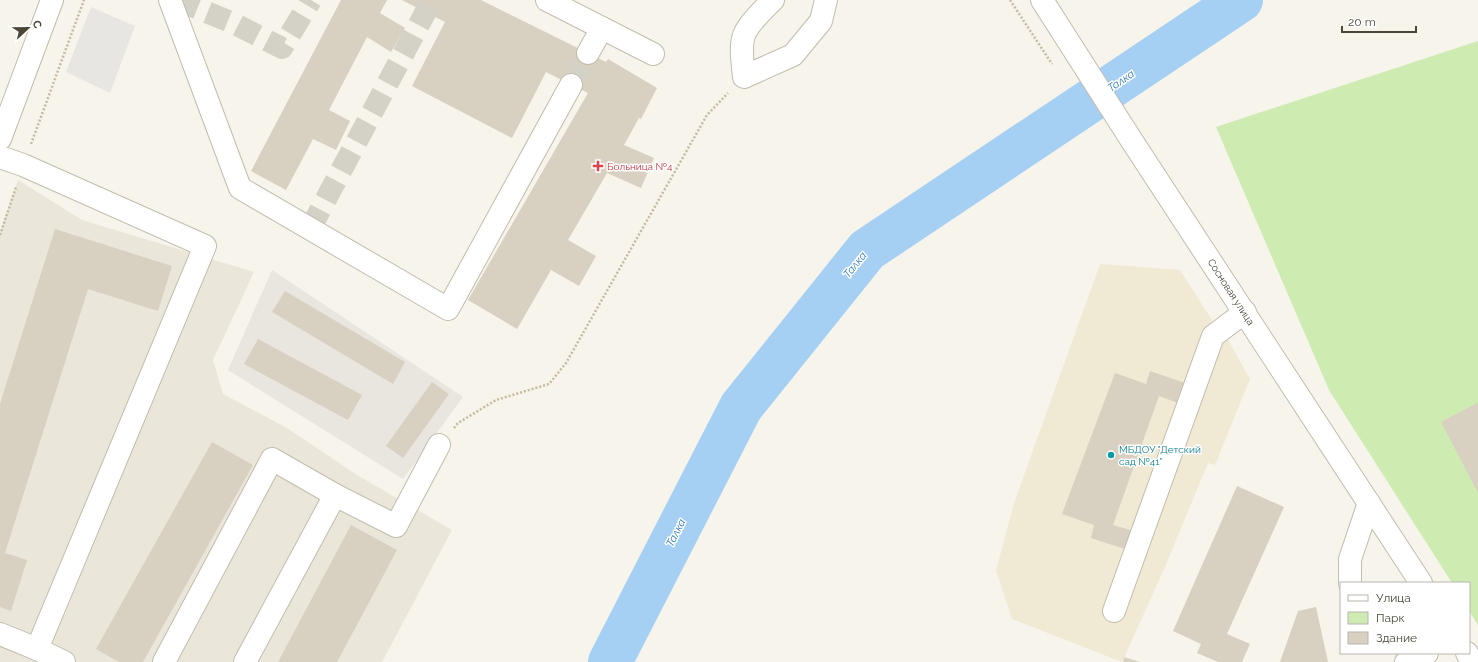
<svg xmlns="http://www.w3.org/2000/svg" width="1478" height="662" viewBox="0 0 1478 662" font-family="Raleway,sans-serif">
<rect width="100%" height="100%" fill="#f6f4eb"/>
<path fill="#eae6d9" d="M18 180 82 220 254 272 213 360 223 394 287 428 357 475 452 530 382 662H0V232Z"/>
<path fill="#e9e5df" d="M272 270 463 397 403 479 228 370Z"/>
<path fill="#f0ead4" d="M1100 264 1180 270 1212 320 1209 330 1217 342 1228 340 1250 379 1215 465 1208 463 1165 567 1122 662 1012 619 996 571 1014 503Z"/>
<path fill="#ceecb2" d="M1478 41V625L1469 611V583H1452L1329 390 1216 127Z"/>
<path fill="#e8e6e2" d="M91 7 135 26 110 93 66 72Z"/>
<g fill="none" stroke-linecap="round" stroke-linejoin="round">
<path stroke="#a6cff4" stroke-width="44" d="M610 662 741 407 867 250 1241 0"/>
</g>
<g fill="#d8d0c0">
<path d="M341 0H387L380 13 405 28 391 52 367 37 329 110 350 121 336 150 313 139 286 190 251 171Z"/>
<path d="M402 0H481L606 62 608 59 657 88 641 119 639 118 624 145 654 158 641 188 607 173 568 240 596 256 579 286 551 270 517 329 468 300 588 93 546 72 512 138 412 86 445 22Z"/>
<path d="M55 229 172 266 158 311 88 289 5 553 27 560 11 611 0 607V404Z"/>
<path d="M285 291 405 362 393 384 272 312Z"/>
<path d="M258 339 362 395 348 420 244 364Z"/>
<path d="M1150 371 1188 384 1181 404 1159 396 1113 525 1134 531 1128 550 1091 538 1094 525 1062 514 1115 373 1146 384Z"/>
<path d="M432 382 449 394 403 458 386 446Z"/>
<path d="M1477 403 1478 405V493L1441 422Z"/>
<path d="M212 442 253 465 143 662H119L96 649Z"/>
<path d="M1237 486 1284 507 1227 634 1250 644 1242 662H1218L1197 653 1201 644 1173 631Z"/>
<path d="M351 525 397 550 337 662H278Z"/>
<path d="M1316 607 1328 662H1280L1298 611Z"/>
<path d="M1124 657 1140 662H1123Z"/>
</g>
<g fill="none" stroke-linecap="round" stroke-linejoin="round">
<g stroke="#d4d1c7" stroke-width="22" stroke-dasharray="22 11" stroke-linecap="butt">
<path d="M177 0 233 23 282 48 311 0"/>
<path d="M571 85 588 53"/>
<path d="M310 229 432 0"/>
</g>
<defs>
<g id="minor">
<path d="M170 0 240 188 448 309 571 85"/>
<path d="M547 0 653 54"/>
<path d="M773 0C765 8 749 23 745 33 739 45 743 64 744 77L793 55 821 21 826 0"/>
<path d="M1042 0 1132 141 1421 583"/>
<path d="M588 53 602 28"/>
<path d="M0 139 52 0"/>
<path d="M0 157 23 165 205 246 37 649"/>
<path d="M335 495 396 526 439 445"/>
<path d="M1350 583V559L1369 503"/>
<path d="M1114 611 1213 336 1245 312"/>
<path d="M0 634 37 649 64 662"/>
<path d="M1467 653 1472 662"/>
<path d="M164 662 272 459 335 495 245 662"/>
<path d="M1406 662 1427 653"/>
</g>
</defs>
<use href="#minor" stroke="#c2bcad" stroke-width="24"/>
<g stroke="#c5ba9d" stroke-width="2.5" stroke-dasharray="2 2" stroke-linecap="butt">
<path d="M1010 0 1052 64"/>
<path d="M31 144 84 0"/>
<path d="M0 235 16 187"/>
<path d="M454 428 458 423 496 400 549 384 566 363 707 115 728 93"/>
</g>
<use href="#minor" stroke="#fff" stroke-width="22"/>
</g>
<path fill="#e0444e" stroke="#fff" stroke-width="1.5" d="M596 160h4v4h4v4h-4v4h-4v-4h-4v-4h4z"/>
<circle fill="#0f9aa8" stroke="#fff" stroke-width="1.5" cx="1111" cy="455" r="4"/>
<g text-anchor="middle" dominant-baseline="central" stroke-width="3" stroke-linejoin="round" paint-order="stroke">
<g font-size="10" fill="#be3a42" stroke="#fff" text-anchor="start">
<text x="607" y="166">Больница №4</text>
</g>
<g font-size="10" fill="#4b4538" stroke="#fff">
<text transform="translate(1231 292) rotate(57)">Сосновая улица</text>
</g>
<g font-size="10" fill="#0d838f" stroke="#fff" text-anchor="start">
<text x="1119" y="449">МБДОУ "Детский<tspan x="1119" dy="12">сад №41"</tspan></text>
</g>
<g font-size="11" font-style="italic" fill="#2a75be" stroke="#fff">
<text transform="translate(1121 81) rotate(-34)">Талка</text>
<text transform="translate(855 265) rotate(-51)">Талка</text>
<text transform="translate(676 533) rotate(-63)">Талка</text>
</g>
</g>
<rect x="1340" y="582" width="130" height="72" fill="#ffffff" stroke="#b7b5af"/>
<rect x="1348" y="595" width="20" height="6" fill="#ffffff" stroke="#b7b5af"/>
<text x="1376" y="602" font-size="12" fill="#4b4538">Улица</text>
<rect x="1348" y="612" width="20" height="12" fill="#ceecb2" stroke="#b7b5af"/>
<text x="1376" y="622" font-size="12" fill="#4b4538">Парк</text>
<rect x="1348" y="632" width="20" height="12" fill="#d8d0c0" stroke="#b7b5af"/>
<text x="1376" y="642" font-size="12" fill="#4b4538">Здание</text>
<g transform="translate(28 28) rotate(68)" stroke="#ffffff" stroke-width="3" paint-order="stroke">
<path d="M0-3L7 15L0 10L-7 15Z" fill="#4b4538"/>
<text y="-6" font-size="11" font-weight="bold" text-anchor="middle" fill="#4b4538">С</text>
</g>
<path d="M1342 26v6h74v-6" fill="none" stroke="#4b4538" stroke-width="2"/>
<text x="1348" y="26" font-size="12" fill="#4b4538" stroke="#ffffff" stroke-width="3" paint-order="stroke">20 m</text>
</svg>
